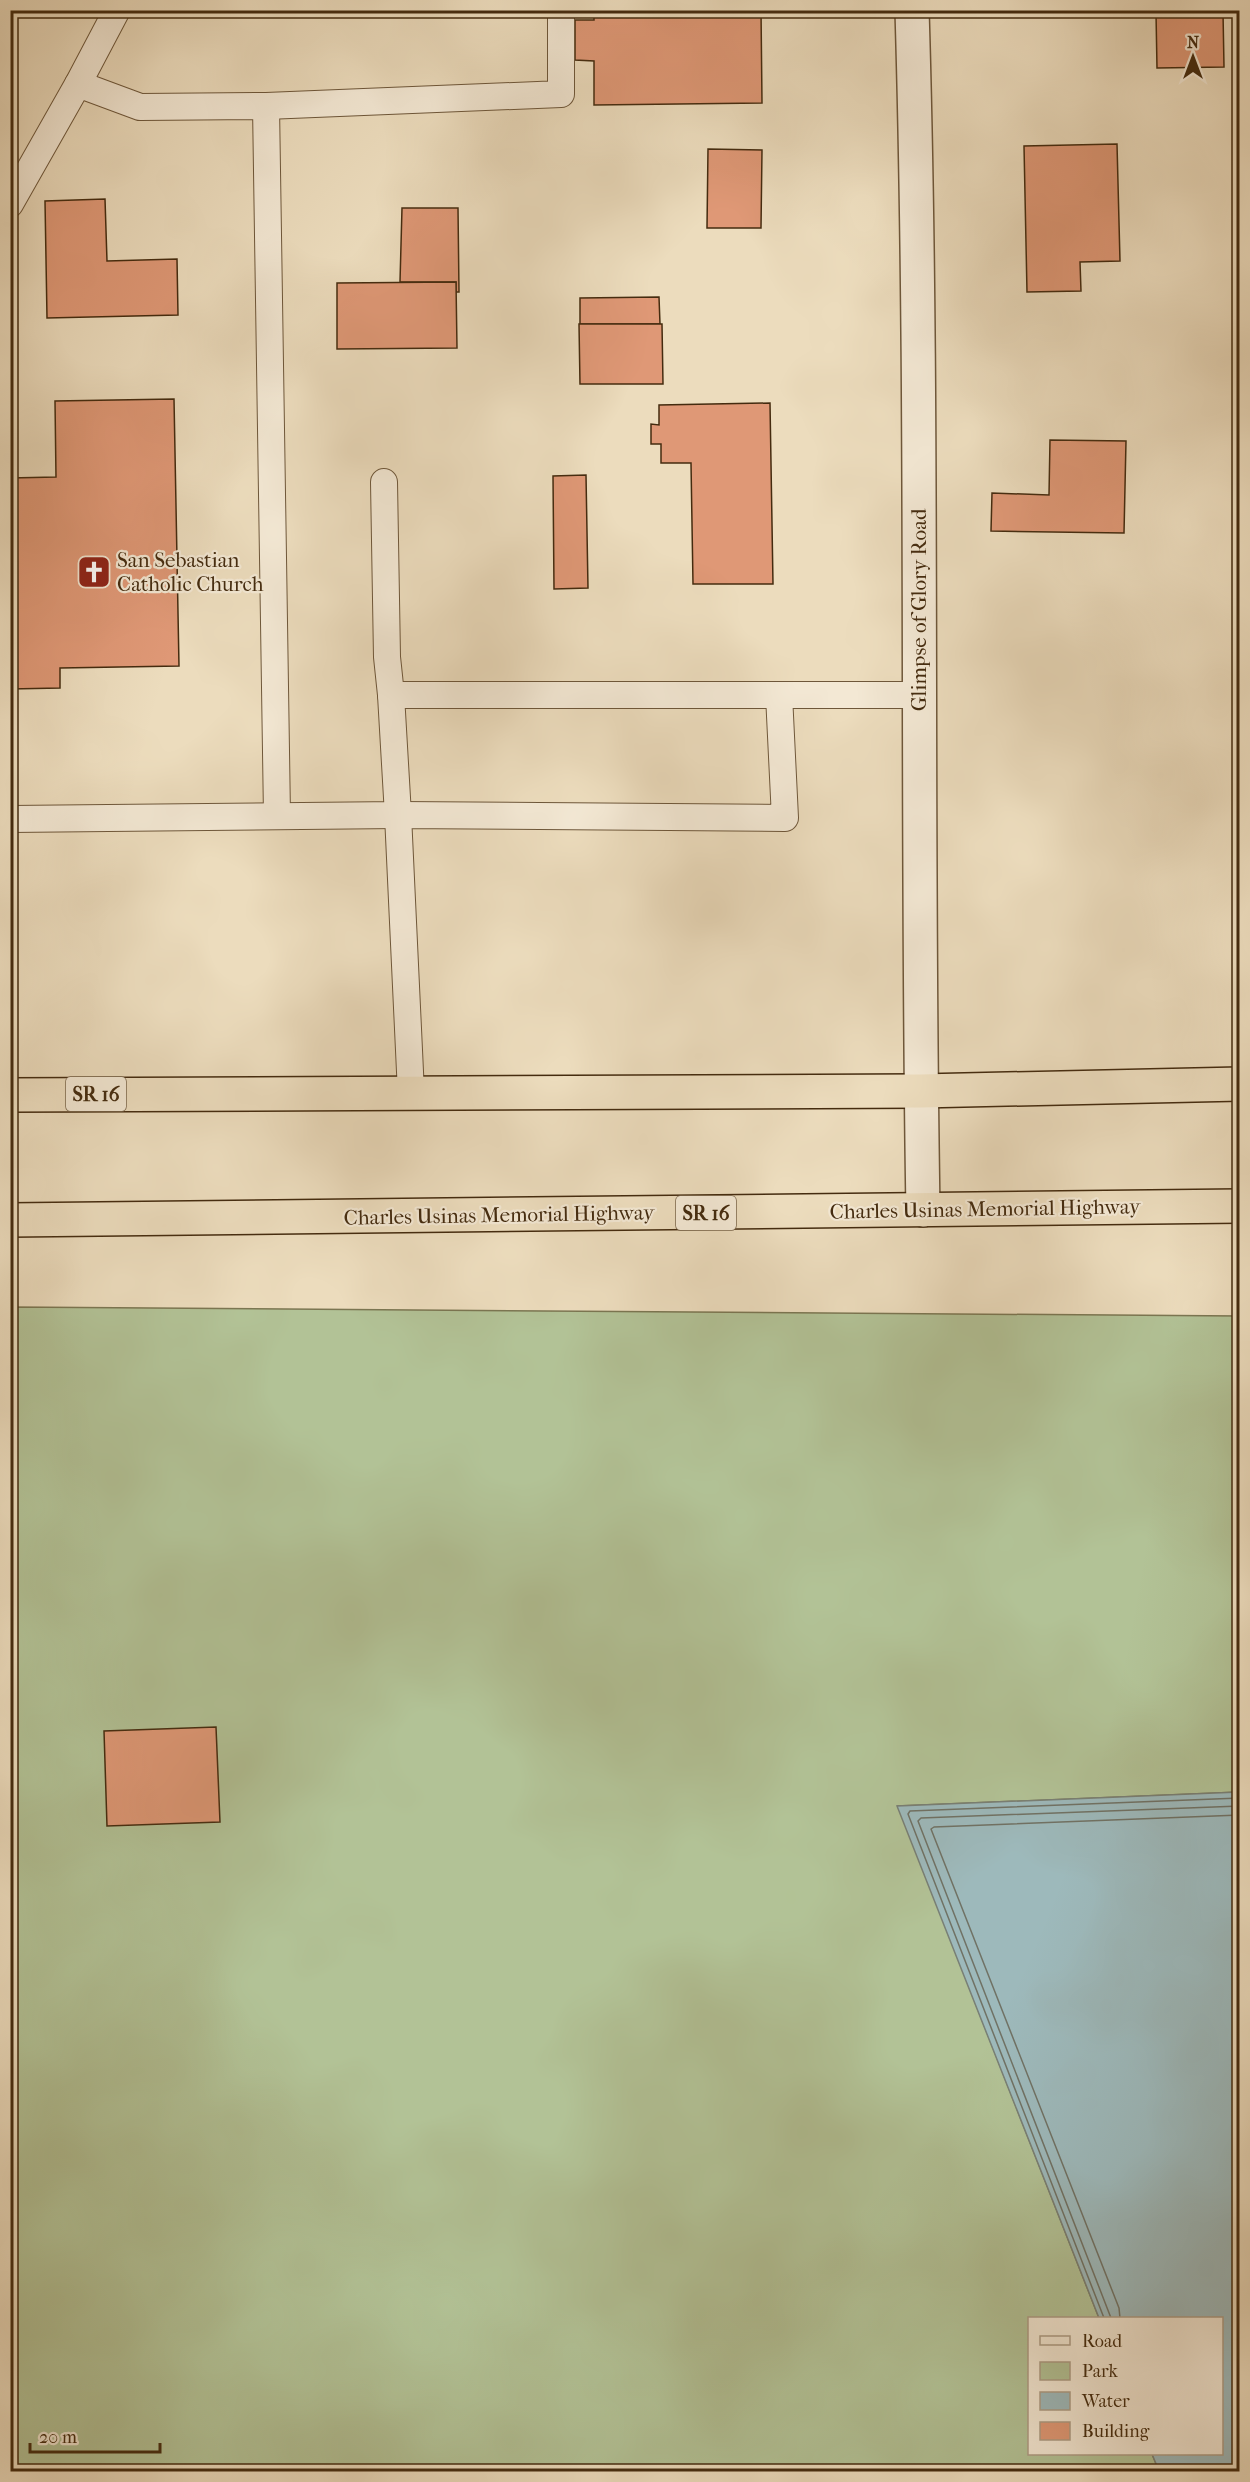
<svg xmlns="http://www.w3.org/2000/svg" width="1250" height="2482" viewBox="0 0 1250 2482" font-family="'IM FELL French Canon',serif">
<rect width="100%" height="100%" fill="#ecdcbd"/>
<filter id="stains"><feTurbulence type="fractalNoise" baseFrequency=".00333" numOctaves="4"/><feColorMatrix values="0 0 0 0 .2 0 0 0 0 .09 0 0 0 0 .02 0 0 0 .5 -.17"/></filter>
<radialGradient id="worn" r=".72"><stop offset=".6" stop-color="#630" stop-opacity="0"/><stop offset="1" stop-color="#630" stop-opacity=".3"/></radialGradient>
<path fill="#b2c296" stroke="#7b7652" stroke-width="1.5" d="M11 1307 1239 1316V1792L898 1806 1099 2318H1030V2454H1152L1159 2471 11 2472Z"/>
<path fill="#9db9bb" stroke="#798076" stroke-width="1.5" d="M1239 1792V2471H1159L1152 2454H1222V2318H1099L897 1806Z"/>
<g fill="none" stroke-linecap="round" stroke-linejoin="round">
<g stroke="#707265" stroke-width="1.5">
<path d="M1104 2318 908 1814 910 1811 1240 1798"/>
<path d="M1111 2318 918 1821 921 1818 1240 1806"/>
<path d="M1120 2318 1119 2308 931 1829 934 1827 1240 1815"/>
</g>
</g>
<g fill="#df9876" stroke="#442b0f" stroke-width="1.5">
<path d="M594 10H761L762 103 594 105V61L575 60V20H594Z"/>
<path d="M1223 12 1224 67 1157 68 1156 13Z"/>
<path d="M1117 144 1120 261 1080 262 1081 291 1027 292 1024 146Z"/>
<path d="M708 149 762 150 761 228H707Z"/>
<path d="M105 199 107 261 177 259 178 315 47 318 45 201Z"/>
<path d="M402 208H458L459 292H456V282H400Z"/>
<path d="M456 282 457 348 337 349V283Z"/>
<path d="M659 297 660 324H580V298Z"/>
<path d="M579 324H662L663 384H580Z"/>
<path d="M174 399 179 666 60 668V688L10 689V478L56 477 55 401Z"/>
<path d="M770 403 773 584H693L691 463H661V444H651V424L659 425V405Z"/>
<path d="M1050 440 1126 441 1124 533 991 531 992 493 1049 495Z"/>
<path d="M586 475 588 588 554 589 553 476Z"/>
<path d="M216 1727 220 1822 107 1826 104 1731Z"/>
</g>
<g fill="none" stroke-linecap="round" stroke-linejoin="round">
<defs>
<g id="service">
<path d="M78 84 117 10"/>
<path d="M266 106 561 94V10"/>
<path d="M10 204 78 84 140 107 266 106 277 816"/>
<path d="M384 482 387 657 391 695"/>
<path d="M10 819 398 815 391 695H919"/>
<path d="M411 1093 398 815 785 818 779 695"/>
</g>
<path id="minor" d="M912 10C924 410 916 810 923 1210"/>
<g id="trunk">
<path d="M10 1095 921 1091 1240 1084"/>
<path d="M10 1220 1240 1206"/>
</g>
</defs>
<use href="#service" stroke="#6e573a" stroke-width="28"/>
<use href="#minor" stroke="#6e573a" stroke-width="36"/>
<use href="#trunk" stroke="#442b0f" stroke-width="36"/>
<use href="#service" stroke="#f3e8d4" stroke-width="26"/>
<use href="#minor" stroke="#f3e8d4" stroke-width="33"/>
<use href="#trunk" stroke="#ecdcbd" stroke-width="33"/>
</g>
<defs>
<symbol id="church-square" viewBox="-11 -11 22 22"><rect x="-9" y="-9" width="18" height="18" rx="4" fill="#8f2418" stroke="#f3e8d4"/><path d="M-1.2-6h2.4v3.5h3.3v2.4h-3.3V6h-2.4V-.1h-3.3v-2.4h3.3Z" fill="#fff"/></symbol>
</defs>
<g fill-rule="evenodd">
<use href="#church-square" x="75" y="553" width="38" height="38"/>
</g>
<g text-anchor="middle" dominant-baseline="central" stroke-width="4.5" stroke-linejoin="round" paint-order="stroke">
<g fill="#f3e8d4" stroke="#78644a" stroke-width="1.5">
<rect x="66" y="1077" width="60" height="34" rx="4.5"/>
<rect x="676" y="1196" width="60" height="34" rx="4.5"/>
</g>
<g font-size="20" font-weight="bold" fill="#442b0f">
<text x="96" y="1094">SR 16</text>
<text x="706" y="1213">SR 16</text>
</g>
<g font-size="21" fill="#442b0f" stroke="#f3e8d4" text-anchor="start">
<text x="117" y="560">San Sebastian<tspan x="117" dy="24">Catholic Church</tspan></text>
</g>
<g font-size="21" fill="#442b0f" stroke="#f3e8d4">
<text transform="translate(919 610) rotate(-90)">Glimpse of Glory Road</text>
<text transform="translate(985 1209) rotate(-1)">Charles Usinas Memorial Highway</text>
<text transform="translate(499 1215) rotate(-1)">Charles Usinas Memorial Highway</text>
</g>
</g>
<rect width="1250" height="2482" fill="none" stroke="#ecdcbd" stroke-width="36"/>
<rect x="12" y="12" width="1226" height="2458" fill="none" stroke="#442b0f" stroke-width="3"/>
<rect x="18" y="18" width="1214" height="2446" fill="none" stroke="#442b0f" stroke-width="1.5"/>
<rect x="1028" y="2317" width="195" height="138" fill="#f3e8d4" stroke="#ad9c85" stroke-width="1.5"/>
<rect x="1040" y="2336" width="30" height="9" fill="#f3e8d4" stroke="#ad9c85" stroke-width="1.5"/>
<text x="1082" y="2347" font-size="18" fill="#442b0f">Road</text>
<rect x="1040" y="2362" width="30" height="18" fill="#b2c296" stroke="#ad9c85" stroke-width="1.5"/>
<text x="1082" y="2377" font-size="18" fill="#442b0f">Park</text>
<rect x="1040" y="2392" width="30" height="18" fill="#9db9bb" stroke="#ad9c85" stroke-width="1.5"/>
<text x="1082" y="2407" font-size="18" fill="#442b0f">Water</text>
<rect x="1040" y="2422" width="30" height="18" fill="#df9876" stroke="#ad9c85" stroke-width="1.5"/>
<text x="1082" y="2437" font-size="18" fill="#442b0f">Building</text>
<g transform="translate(1193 57)" stroke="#f3e8d4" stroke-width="4.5" paint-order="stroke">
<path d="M0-4.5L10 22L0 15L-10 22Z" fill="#442b0f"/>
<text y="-9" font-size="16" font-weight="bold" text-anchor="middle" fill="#442b0f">N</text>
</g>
<path d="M30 2443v9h130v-9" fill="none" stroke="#442b0f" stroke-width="3"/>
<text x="39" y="2443" font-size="18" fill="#442b0f" stroke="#f3e8d4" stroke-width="4.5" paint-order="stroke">20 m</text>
<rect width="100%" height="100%" filter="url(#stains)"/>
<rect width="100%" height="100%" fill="url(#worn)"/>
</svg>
